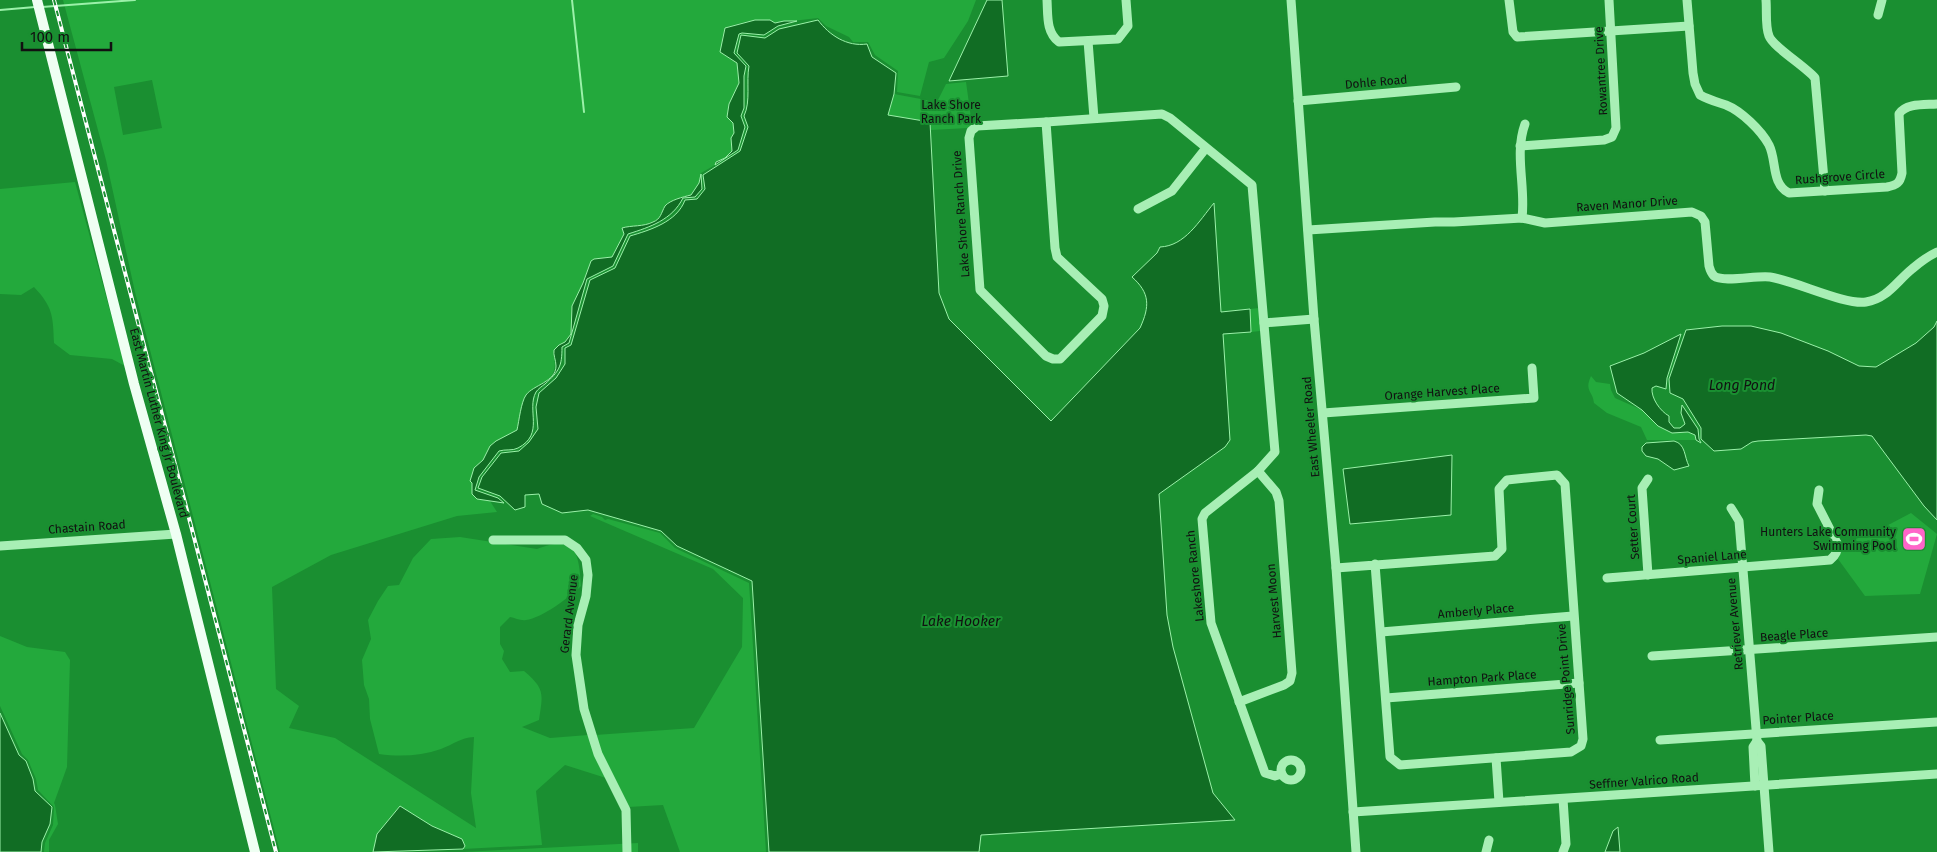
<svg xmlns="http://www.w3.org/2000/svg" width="1937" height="852" viewBox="0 0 1937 852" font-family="'Fira Sans',sans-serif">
<rect width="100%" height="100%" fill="#1a8f31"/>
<g fill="#23a93c" fill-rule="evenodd">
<path d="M63 0H976L968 21 944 58 929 62 920 96 897 92 898 71 875 55 868 42H853L849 37 826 26 818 18 775 23C761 16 739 23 725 28L722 38 724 55 735 60 737 64 739 83 729 104 727 117 733 123 734 133 731 138 732 151 725 158 716 162 715 165 701 173 699 183 691 195C672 199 667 203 659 219L645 225 622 228 624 234 612 257 594 259 591 261 583 283 572 306 571 334 565 342 559 345 553 353C558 371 552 380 536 389 533 391 528 392 526 395 521 401 519 422 517 430L496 441 490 446 472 483 478 499 490 501 497 512 457 516 331 555 272 587 276 689 299 706 289 728 335 738 476 828 471 793 474 737C460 738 454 744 441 749 421 756 400 757 379 754L370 719 369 699 364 685 362 660 371 639 368 620 378 601 388 586 399 585 413 558 431 539 460 537 537 549C576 534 579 553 581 586 570 597 542 618 526 620 521 621 515 618 510 617L500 627V644L504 651 502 659 510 672 524 671C545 689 543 693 539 720L522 727 550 738 588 735 606 778 565 765 536 791 542 845 463 849 465 846 462 839 432 826 400 806 377 834 373 852H280L135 292 106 160ZM152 80 162 128 123 135 114 87Z"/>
<path d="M966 82 972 125 968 128 931 130 930 122 888 115 894 94 937 102 946 84Z"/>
<path d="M75 182 125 366 112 359 70 355 54 343C53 316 53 307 34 287L21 295 0 294V189Z"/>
<path d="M1259 308 1260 331 1251 332 1250 309Z"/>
<path d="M1591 376 1596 382 1610 384 1611 390 1615 398 1642 410 1658 426 1672 433 1688 432 1695 435 1696 440H1647L1641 427 1607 413 1594 403C1593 391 1584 391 1591 376Z"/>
<path d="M1911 513 1937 534 1920 594 1865 596 1838 559 1841 544 1873 533Z"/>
<path d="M593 514 602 517 605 520 608 519 660 533 675 548 749 583 766 852H680L663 805 628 807 601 753 595 735 694 728 742 647 743 598 713 569 590 516Z"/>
<path d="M0 636 27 647 65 652 70 660 67 767 54 803 55 805 58 824 49 840V852H44L45 843 53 825 54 807 38 790 36 779 28 760 22 754 0 706Z"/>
<path d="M638 843V852H463Z"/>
</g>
<g fill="#116d24" stroke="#9bf1a9">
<path d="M987 0H1002L1008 76 949 81Z"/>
<path d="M755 20H770L775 23 784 21H797L778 26 764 35 742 33 739 34 734 53 746 66 744 76V108L741 116 745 127 738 150 715 165 716 162 725 158 732 151 731 138 734 133 733 123 727 117 729 104 739 83 737 63 720 52 725 28Z"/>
<path d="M818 20C829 35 847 47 867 44L872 57 896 73 894 94 888 115 930 122 939 293 949 319 1051 421 1140 328C1150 306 1150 293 1132 277L1157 253 1160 247C1185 246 1199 221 1214 203L1221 312 1250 309 1251 332 1223 334 1230 440 1225 447 1159 494 1167 615 1173 647 1213 793 1235 820 981 835 979 852H769L752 581 677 546 661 531 588 510 562 513 542 504 539 494 525 495V507L515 510 500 496 478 488 482 477 501 453 519 451 529 442 538 429 536 407 539 393 556 378 565 364V348L571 345 590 280 615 268 630 236C650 230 677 222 685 200L697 199 705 189 703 175 740 151 748 127 744 116C751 101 746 82 749 66L737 53 741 35 765 38 779 29Z"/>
<path d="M701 174 702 189 695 197 683 198C672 220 650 227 628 234L613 266 587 279 569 343 562 347C562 367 559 371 545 384 542 386 538 389 536 392 526 410 545 434 518 448 513 451 505 449 499 451L479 477 475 490 498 498 504 503 477 499 472 494V483L470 481 474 468 483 460 490 446 496 441 517 430C519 421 521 402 526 395 533 385 556 382 556 366 556 360 553 355 554 350L559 345 565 342 571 334 572 306 583 283 591 261 594 259 612 257 624 234 622 228C632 225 643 227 653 222 661 219 661 213 665 206 670 200 683 197 691 195L699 183Z"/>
<path d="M1937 321V520L1924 506 1872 436 1866 435 1758 441 1752 442 1741 449 1714 451 1701 439V428L1683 399 1670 393 1669 379 1686 330 1722 326H1751L1781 333 1828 351 1859 366 1876 367 1916 343 1934 327Z"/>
<path d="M1681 334 1667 378 1666 389 1656 386 1652 388C1651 398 1660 411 1669 416V422L1674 428H1680L1685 424 1681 413 1682 405 1698 429 1699 439 1701 443 1696 440 1695 435 1688 432 1672 433 1658 426 1642 410 1617 393 1610 366 1644 353Z"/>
<path d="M1674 441C1686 444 1684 457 1689 466L1674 470 1658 459 1646 456 1642 451V447L1646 443Z"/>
<path d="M1452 455 1451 515 1350 524 1343 469Z"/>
<path d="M1908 532H1911L1918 536 1920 544 1916 545 1911 543 1907 536Z"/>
<path d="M0 713 19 755 26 761 33 779 35 791 52 807 50 824 42 842 41 852H0Z"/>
<path d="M400 806 432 826 462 839 465 846 463 849 373 852 377 834Z"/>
<path d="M1618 827 1620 852H1605L1613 831Z"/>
</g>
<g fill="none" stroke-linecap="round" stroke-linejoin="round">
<g stroke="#9bf1a9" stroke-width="2">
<path d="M572 0 584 112"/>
<path d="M42 7 135 0"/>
<path d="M0 10 35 7"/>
</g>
<g stroke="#a8efb5" stroke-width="9">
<path d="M1047 0C1048 16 1046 32 1059 42L1118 39 1128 26 1126 0"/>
<path d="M1291 0 1314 319 1336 568 1356 852"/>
<path d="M1509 0 1513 32 1517 37 1689 26"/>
<path d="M1687 0 1693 73 1695 84 1700 95C1709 100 1717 102 1726 105 1741 111 1761 130 1769 145 1777 161 1771 184 1789 193L1887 187C1897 185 1900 183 1902 173L1899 114C1906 103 1925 105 1937 104"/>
<path d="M1766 0C1767 11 1765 26 1769 36 1773 47 1805 66 1815 78L1825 191"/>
<path d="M1878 15 1882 0"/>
<path d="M1088 41 1094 118"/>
<path d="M1298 101 1456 87"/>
<path d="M1046 122 1162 114 1170 118 1252 185 1275 452 1258 471 1205 513 1202 519 1211 623 1265 773 1275 776 1282 774"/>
<path d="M1046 122 1055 248 1057 257 1102 299 1104 306 1102 316 1060 359H1053L1046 356 980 290 969 138 971 131 977 126Z"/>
<path d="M1520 146 1604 140 1612 137 1616 128 1609 0"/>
<path d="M1138 209 1172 191 1206 148"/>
<path d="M1522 218C1526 187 1514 154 1525 124"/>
<path d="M1308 230 1435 222H1454L1522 218 1545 223 1692 212 1701 216 1705 222 1709 266C1710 270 1711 273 1714 276 1723 283 1757 275 1770 277 1796 281 1844 305 1866 302 1887 299 1897 281 1912 269 1919 263 1928 256 1937 252"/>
<path d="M1264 323 1314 319"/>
<path d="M1323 413 1534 398 1532 368"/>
<path d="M1648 479 1642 488 1648 575"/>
<path d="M1731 508 1739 521 1757 741 1761 746 1769 852"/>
<path d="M493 540H565L577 548 586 560 588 575 586 596 578 625 576 655 584 709 598 754 626 810 627 852"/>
<path d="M0 546 176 534"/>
<path d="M1336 568 1495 556 1502 549 1499 489 1507 480 1557 475 1565 484 1583 739 1581 746 1571 752 1400 765 1390 757 1375 564"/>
<path d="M1607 578 1830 560C1836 555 1838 551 1837 543L1817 504 1819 490"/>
<path d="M1381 632 1573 616"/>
<path d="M1652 656 1937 637"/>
<path d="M1386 698 1579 683"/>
<path d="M1239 702 1284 685 1290 681 1292 673 1279 501 1276 492 1258 471"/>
<path d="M1660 740 1937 722"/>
<path d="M1496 758 1499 802"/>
<circle cx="1291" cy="770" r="10"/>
<path d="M1755 786 1753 747 1757 741"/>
<path d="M1563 799 1566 844 1563 852"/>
<path d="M1353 812 1937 774"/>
<path d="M1486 852 1489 840"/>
</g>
<path stroke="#effff3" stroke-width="10" d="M37 0 134 384 176 534 255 852"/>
<defs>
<path id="rail" d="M54 0 276 852"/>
</defs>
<use href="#rail" stroke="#fff" stroke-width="4"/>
<use href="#rail" stroke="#1a8f31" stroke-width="2" stroke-dasharray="5.5" stroke-linecap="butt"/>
</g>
<defs>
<symbol id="stadium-square" viewBox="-11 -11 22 22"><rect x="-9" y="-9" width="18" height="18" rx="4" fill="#ff65c9" stroke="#1a8f31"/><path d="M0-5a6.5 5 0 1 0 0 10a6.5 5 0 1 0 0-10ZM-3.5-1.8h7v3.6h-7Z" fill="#fff"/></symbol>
</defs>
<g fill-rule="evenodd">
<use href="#stadium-square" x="1900" y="525" width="28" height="28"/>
</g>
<g text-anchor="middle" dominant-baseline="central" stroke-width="4" stroke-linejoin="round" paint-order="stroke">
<g font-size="12" fill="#111" stroke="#1a8f31">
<text transform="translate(1601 71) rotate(-93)">Rowantree Drive</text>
<text transform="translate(1376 82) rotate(-5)">Dohle Road</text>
<text transform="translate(1840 177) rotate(-4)">Rushgrove Circle</text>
<text transform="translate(1627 204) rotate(-4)">Raven Manor Drive</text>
<text transform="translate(961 214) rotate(-94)">Lake Shore Ranch Drive</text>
<text transform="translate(1442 392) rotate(-4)">Orange Harvest Place</text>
<text transform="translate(159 423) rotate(75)">East Martin Luther King Jr Boulevard</text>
<text transform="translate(1311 427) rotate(-95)">East Wheeler Road</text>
<text transform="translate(87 527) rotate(-4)">Chastain Road</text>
<text transform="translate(1633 527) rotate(-94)">Setter Court</text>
<text transform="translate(1712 557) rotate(-5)">Spaniel Lane</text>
<text transform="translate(1195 576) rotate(-96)">Lakeshore Ranch</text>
<text transform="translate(1274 601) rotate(-95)">Harvest Moon</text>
<text transform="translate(1476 611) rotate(-5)">Amberly Place</text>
<text transform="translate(569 614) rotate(-83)">Gerard Avenue</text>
<text transform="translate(1735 624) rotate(-95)">Retriever Avenue</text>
<text transform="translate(1794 635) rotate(-4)">Beagle Place</text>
<text transform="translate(1482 678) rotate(-4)">Hampton Park Place</text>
<text transform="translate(1566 679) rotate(-95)">Sunridge Point Drive</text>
<text transform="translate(1798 718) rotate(-4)">Pointer Place</text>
<text transform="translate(1644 781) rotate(-4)">Seffner Valrico Road</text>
</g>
<g font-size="12" fill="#111" stroke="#1a8f31">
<text x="951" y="105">Lake Shore<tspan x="951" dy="14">Ranch Park</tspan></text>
</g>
<g font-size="12" fill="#111" stroke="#1a8f31" text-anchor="end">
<text x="1896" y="532">Hunters Lake Community<tspan x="1896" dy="14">Swimming Pool</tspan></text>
</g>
<g font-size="14" font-style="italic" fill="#111" stroke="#1a8f31">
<text x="1742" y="385">Long Pond</text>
<text x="961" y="621">Lake Hooker</text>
</g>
</g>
<path d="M22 42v8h89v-8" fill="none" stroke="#111111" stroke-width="2.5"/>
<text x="30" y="42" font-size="15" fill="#111111" stroke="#1a8f31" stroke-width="4" paint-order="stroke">100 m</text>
</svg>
